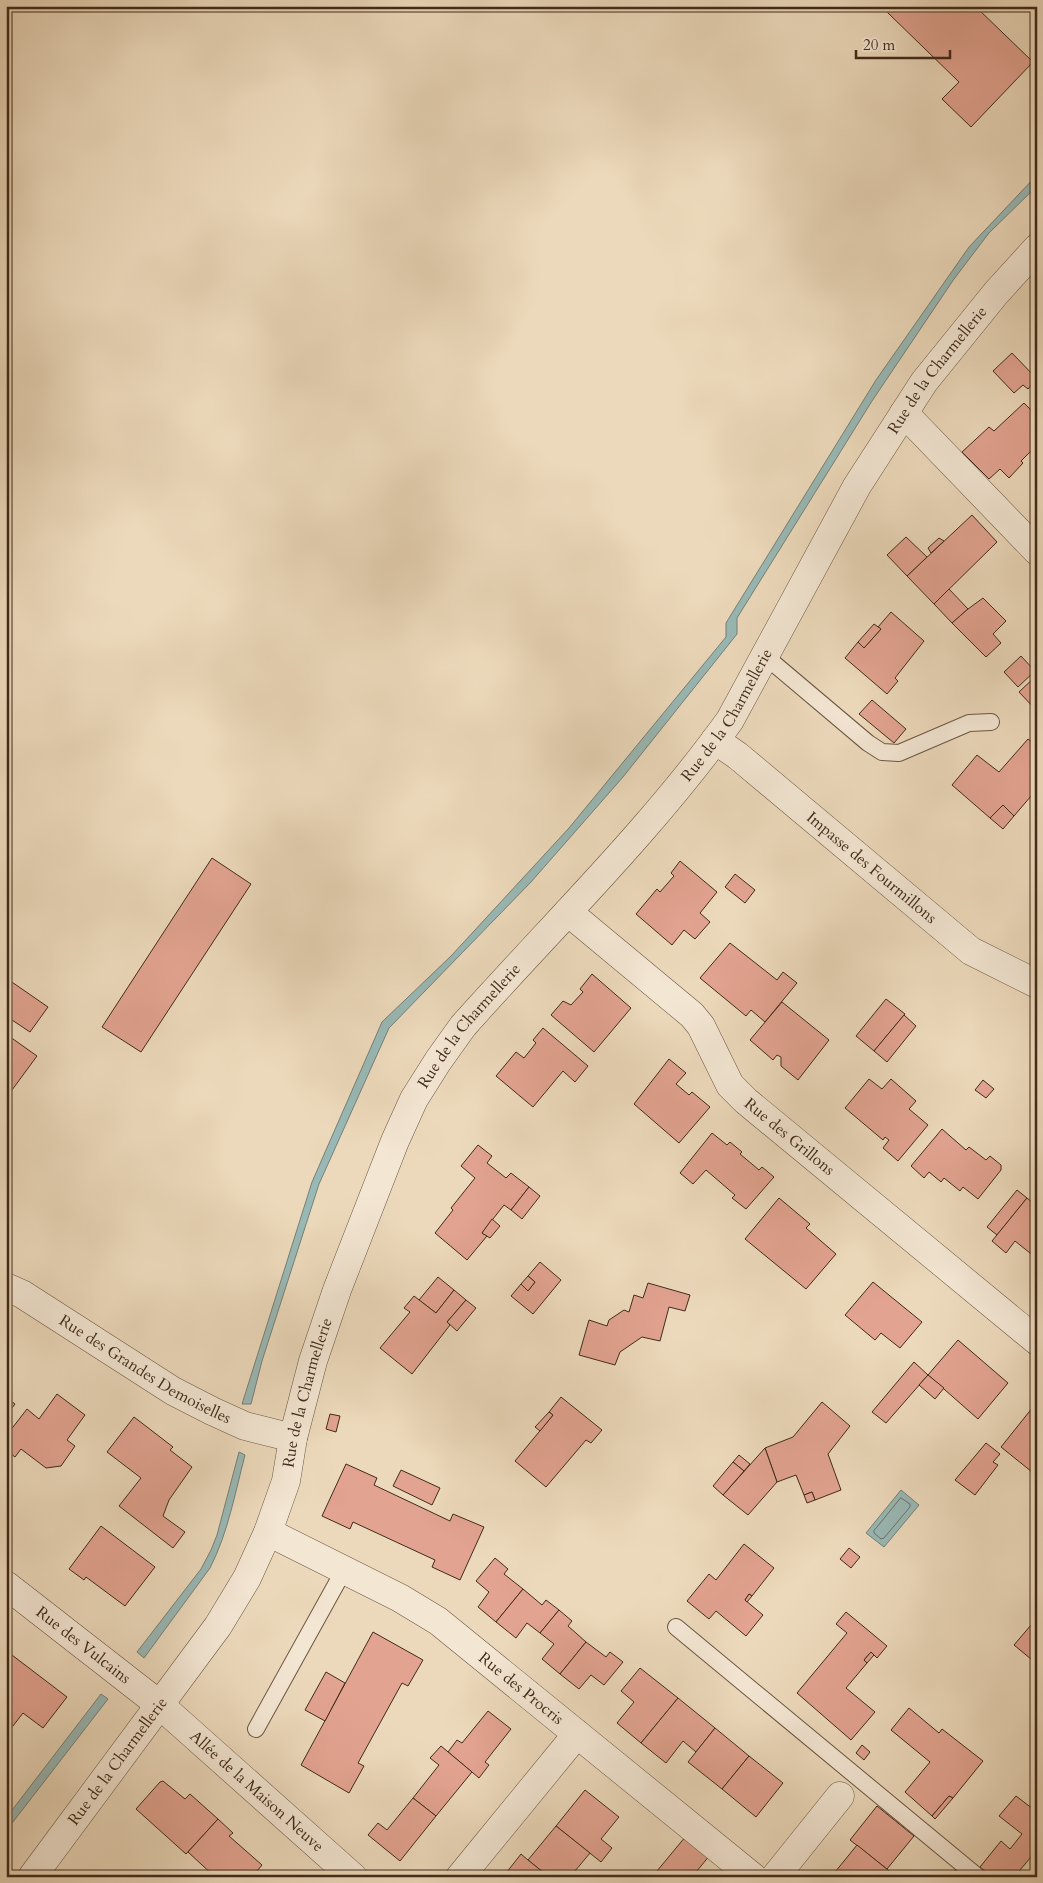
<svg xmlns="http://www.w3.org/2000/svg" width="1043" height="1883" viewBox="0 0 1043 1883" font-family="Cardo,serif">
<rect width="100%" height="100%" fill="#ecd9bb"/>
<filter id="stains"><feTurbulence type="fractalNoise" baseFrequency=".004" numOctaves="4"/><feColorMatrix values="0 0 0 0 .2 0 0 0 0 .09 0 0 0 0 .02 0 0 0 .5 -.17"/></filter>
<radialGradient id="worn" r=".72"><stop offset=".6" stop-color="#630" stop-opacity="0"/><stop offset="1" stop-color="#630" stop-opacity=".3"/></radialGradient>
<g fill="#99b9b6" stroke="#758078">
<path d="M1037 175V186L989 233 954 279 872 401 737 618V634L623 777 531 882 389 1028 319 1184 262 1361 251 1404H242L312 1182 382 1022 451 956 569 828 726 637V623L876 380 969 247Z"/>
<path d="M239 1452 245 1455C235 1493 228 1533 210 1568L144 1658 137 1652 201 1569 211 1550 217 1535Z"/>
<path d="M901 1490 919 1505 884 1547 866 1533Z"/>
<path d="M101 1694 108 1699 6 1831V1818Z"/>
</g>
<g fill="none" stroke-linecap="round" stroke-linejoin="round">
<path stroke="#6c7268" stroke-width="1" d="M901 1498 910 1504V1507L884 1538 881 1539 874 1533V1531Z"/>
</g>
<g fill="#e2a390" stroke="#402b1a">
<path d="M893 6H975L1033 62 971 127 942 99 959 82 887 12Z"/>
<path d="M1012 353 1037 379 1028 389 1023 385 1014 393 993 371Z"/>
<path d="M1024 403 1037 416V445L1021 461 1023 463 1009 478 1000 469 989 479 962 452 989 427 994 431Z"/>
<path d="M972 515 997 542 934 604 907 576Z"/>
<path d="M906 537 927 557 907 576 887 555Z"/>
<path d="M939 538 944 541 931 553 928 548Z"/>
<path d="M949 589 968 609 952 623 934 604Z"/>
<path d="M983 598 1006 621 993 634 1001 643 986 657 952 623 968 609Z"/>
<path d="M891 612 924 641 895 678 898 681 887 694 845 658 858 642 864 648 881 629 878 627Z"/>
<path d="M874 624 881 629 864 648 858 642Z"/>
<path d="M1021 656 1035 671 1018 687 1004 672Z"/>
<path d="M1037 675V711L1019 692Z"/>
<path d="M872 700 906 729 894 743 859 714Z"/>
<path d="M1028 739 1037 746V789L1014 816 1003 805 990 818 952 785 977 755 999 772Z"/>
<path d="M1003 805 1014 816 1003 829 990 818Z"/>
<path d="M212 858 251 884 141 1052 102 1027Z"/>
<path d="M680 861 717 892 700 913 710 922 695 939 684 930 672 945 636 914 657 889 660 892 674 876 671 873Z"/>
<path d="M735 874 755 890 745 903 725 887Z"/>
<path d="M730 943 777 980 783 972 797 983 765 1022 751 1010 746 1016 700 978Z"/>
<path d="M592 974 631 1008 594 1052 551 1015 563 1001 571 1005 583 992 580 989Z"/>
<path d="M6 978 48 1007 30 1032 6 1016Z"/>
<path d="M886 999 905 1014 874 1051 856 1036Z"/>
<path d="M782 1002 829 1040 798 1080 781 1066V1057L777 1055 773 1060 750 1040Z"/>
<path d="M904 1015 916 1026 887 1062 874 1051Z"/>
<path d="M543 1028 588 1066 575 1082 563 1071 533 1107 496 1076 516 1052 524 1058 536 1043 533 1040Z"/>
<path d="M6 1034 37 1056 12 1090 6 1086Z"/>
<path d="M669 1059 686 1073 676 1084 689 1095 692 1092 710 1107 679 1143 634 1104Z"/>
<path d="M869 1079 882 1089 891 1079 916 1101 909 1109 928 1125 898 1161 883 1148 889 1140 885 1137 883 1140 845 1108Z"/>
<path d="M983 1080 994 1089 986 1098 975 1090Z"/>
<path d="M942 1129 966 1150 969 1147 986 1160 990 1156 1001 1165V1170L978 1199 963 1187 960 1191 944 1178 941 1182 929 1172 924 1178 911 1166Z"/>
<path d="M712 1133 727 1145 730 1142 742 1152 740 1154 759 1170 762 1167 774 1177 746 1209 732 1198 735 1195 706 1170 693 1184 680 1173Z"/>
<path d="M478 1145 492 1156 487 1163 506 1178 511 1173 529 1187 511 1210 504 1205 482 1233 487 1236 467 1260 435 1233 453 1210 451 1208 475 1178 461 1166Z"/>
<path d="M529 1187 540 1196 522 1219 511 1210Z"/>
<path d="M1017 1190 1027 1198 997 1235 987 1227Z"/>
<path d="M779 1198 810 1224 806 1228 836 1254 806 1289 745 1239Z"/>
<path d="M1027 1198 1037 1206V1267L1031 1262 1035 1257 1015 1241 1006 1253 992 1241Z"/>
<path d="M492 1219 500 1226 490 1238 482 1233Z"/>
<path d="M540 1262 561 1280 533 1314 511 1296 521 1284 528 1291 535 1282 528 1276Z"/>
<path d="M528 1276 535 1282 528 1291 521 1284Z"/>
<path d="M438 1277 454 1290 436 1313 419 1300Z"/>
<path d="M873 1282 922 1322 900 1348 881 1333 875 1340 845 1315Z"/>
<path d="M648 1283 690 1295 685 1311 669 1307 660 1341 642 1337 620 1352 615 1365 579 1355 589 1320 607 1326 609 1320 624 1310 629 1312 634 1295 643 1298Z"/>
<path d="M454 1290 466 1300 447 1322 450 1325 412 1374 380 1348 410 1312 404 1308 414 1296 436 1313Z"/>
<path d="M466 1300 476 1308 457 1331 447 1322Z"/>
<path d="M958 1340 1008 1383 978 1419 928 1375Z"/>
<path d="M914 1362 928 1375 886 1423 872 1412Z"/>
<path d="M928 1375 944 1388 935 1399 919 1385Z"/>
<path d="M57 1394 85 1415 67 1440 75 1446 61 1466 46 1468 21 1449 15 1457 6 1450V1436L27 1409 39 1419Z"/>
<path d="M6 1397 15 1404 6 1416Z"/>
<path d="M561 1397 602 1430 591 1443 586 1440 546 1487 515 1461 553 1415 549 1412Z"/>
<path d="M822 1402 850 1426 828 1454 841 1490 815 1500 812 1492 804 1495 796 1475 777 1482 765 1448 793 1437Z"/>
<path d="M1037 1402V1476L1001 1447Z"/>
<path d="M549 1412 553 1415 540 1431 535 1427Z"/>
<path d="M330 1414 340 1416 336 1432 326 1429Z"/>
<path d="M134 1417 173 1447 170 1450 192 1467 169 1500 163 1516 185 1532 173 1548 119 1506 141 1478 107 1452Z"/>
<path d="M986 1443 1000 1454 993 1462 998 1465 975 1495 955 1480Z"/>
<path d="M765 1448 777 1482 748 1515 723 1495Z"/>
<path d="M739 1455 750 1464 744 1471 733 1462Z"/>
<path d="M733 1462 744 1471 723 1495 713 1486Z"/>
<path d="M346 1464 377 1478 374 1485 450 1521 453 1514 484 1527 460 1580 432 1567 435 1560 353 1522 350 1529 322 1516Z"/>
<path d="M401 1470 440 1488 432 1505 393 1486Z"/>
<path d="M812 1492 815 1500 807 1503 804 1495Z"/>
<path d="M101 1526 155 1567 125 1606 86 1577 84 1580 69 1569Z"/>
<path d="M744 1544 774 1568 752 1596 749 1594 745 1600 763 1615 746 1636 716 1611 709 1619 687 1601 709 1574 716 1580Z"/>
<path d="M849 1548 860 1557 851 1568 840 1559Z"/>
<path d="M495 1558 508 1569 504 1574 523 1589 496 1622 478 1607 489 1592 476 1581Z"/>
<path d="M523 1589 542 1605 546 1600 559 1610 540 1633 527 1623 516 1638 496 1622Z"/>
<path d="M749 1594 752 1596 747 1602 745 1600Z"/>
<path d="M559 1610 572 1621 568 1626 586 1642 560 1674 542 1659 554 1644 540 1633Z"/>
<path d="M846 1612 887 1646 877 1658 871 1652 864 1660 867 1663 846 1688 875 1712 851 1740 797 1693 847 1633 836 1624Z"/>
<path d="M1037 1618V1664L1014 1645Z"/>
<path d="M373 1632 423 1660 408 1686 402 1683 358 1763 364 1766 349 1793 301 1765Z"/>
<path d="M586 1642 606 1657 610 1652 623 1662 604 1685 591 1675 579 1689 560 1674Z"/>
<path d="M8 1652 67 1697 43 1728 23 1713 6 1735V1654Z"/>
<path d="M871 1652 874 1655 867 1663 864 1660Z"/>
<path d="M640 1668 678 1698 641 1743 617 1723 634 1702 621 1691Z"/>
<path d="M326 1672 345 1683 325 1721 305 1710Z"/>
<path d="M678 1698 715 1728 696 1752 683 1741 666 1763 641 1743Z"/>
<path d="M909 1708 939 1733 942 1729 983 1761 953 1798 949 1796 932 1816 905 1792 930 1762 891 1730Z"/>
<path d="M488 1711 511 1729 485 1762 489 1765 479 1778 448 1752 457 1740 462 1743Z"/>
<path d="M715 1728 749 1756 722 1789 688 1762Z"/>
<path d="M862 1745 870 1752 864 1760 856 1753Z"/>
<path d="M441 1746 472 1772 436 1816 413 1798 439 1765 430 1758Z"/>
<path d="M749 1756 783 1783 756 1817 722 1789Z"/>
<path d="M163 1781 185 1799 190 1794 218 1819 186 1854 136 1809 160 1782Z"/>
<path d="M585 1790 619 1817 601 1839 612 1848 601 1862 556 1826Z"/>
<path d="M949 1796 953 1798 935 1819 932 1816Z"/>
<path d="M1016 1796 1037 1812V1850L1014 1877H992L980 1867 1001 1841 1010 1849 1022 1834 999 1816Z"/>
<path d="M413 1798 436 1816 400 1861 368 1835 378 1823 387 1830Z"/>
<path d="M877 1806 914 1836 887 1869 850 1840Z"/>
<path d="M218 1819 233 1833 229 1836 262 1865 252 1877H215L188 1852Z"/>
<path d="M556 1826 590 1853 570 1877H549L528 1860Z"/>
<path d="M686 1836 710 1855 692 1877H652Z"/>
<path d="M857 1845 893 1874 891 1877H831Z"/>
<path d="M521 1854 528 1860 549 1877H503Z"/>
<path d="M955 1870 963 1877H950Z"/>
<path d="M112 1873 113 1877H101Z"/>
</g>
<g fill="none" stroke-linecap="round" stroke-linejoin="round">
<defs>
<g id="lane">
<path d="M765 656 868 743 882 752 899 753 969 723 991 722"/>
<path d="M676 1627 978 1877"/>
<path d="M256 1729 344 1570"/>
</g>
<g id="street">
<path d="M904 413 1037 551"/>
<path id="s1" d="M715 740 738 756 971 951 1037 984"/>
<path id="s2" d="M568 912 692 1015 701 1026 730 1085 746 1101 1037 1341"/>
<path id="s3" d="M6 1287 22 1294 173 1391 212 1411 245 1426 293 1438"/>
<path id="s4" d="M268 1532 400 1598 438 1621 753 1877"/>
<path id="s5" d="M6 1585 160 1705 353 1877"/>
<path id="s6" d="M32 1877 218 1626 247 1578 268 1532 286 1481 293 1438 313 1361 337 1290 395 1141 414 1099 438 1061 463 1026C553 925 651 830 730 720L857 486 924 382 996 293 1037 248"/>
<path d="M460 1877 577 1734"/>
<path d="M775 1877 840 1796"/>
</g>
</defs>
<use href="#lane" stroke="#6b5642" stroke-width="18"/>
<use href="#street" stroke="#6b5642" stroke-width="29"/>
<use href="#lane" stroke="#f3e6d3" stroke-width="16"/>
<use href="#street" stroke="#f3e6d3" stroke-width="28"/>
</g>
<g text-anchor="middle" dominant-baseline="central" stroke-width="5" stroke-linejoin="round" paint-order="stroke">
<g font-size="16" fill="#402b1a" stroke="#f3e6d3">
<text stroke="none"><textPath href="#s6" startOffset="1779">Rue de la Charmellerie</textPath></text>
<text stroke="none"><textPath href="#s6" startOffset="1374">Rue de la Charmellerie</textPath></text>
<text stroke="none"><textPath href="#s1" startOffset="202">Impasse des Fourmillons</textPath></text>
<text stroke="none"><textPath href="#s6" startOffset="969">Rue de la Charmellerie</textPath></text>
<text stroke="none"><textPath href="#s2" startOffset="320">Rue des Grillons</textPath></text>
<text stroke="none"><textPath href="#s3" startOffset="162">Rue des Grandes Demoiselles</textPath></text>
<text stroke="none"><textPath href="#s6" startOffset="564">Rue de la Charmellerie</textPath></text>
<text stroke="none"><textPath href="#s5" startOffset="98">Rue des Vulcains</textPath></text>
<text stroke="none"><textPath href="#s4" startOffset="299">Rue des Procris</textPath></text>
<text stroke="none"><textPath href="#s6" startOffset="144">Rue de la Charmellerie</textPath></text>
<text stroke="none"><textPath href="#s5" startOffset="325">Allée de la Maison Neuve</textPath></text>
</g>
</g>
<rect width="1043" height="1883" fill="none" stroke="#ecd9bb" stroke-width="25"/>
<rect x="8" y="8" width="1028" height="1868" fill="none" stroke="#402b1a" stroke-width="2.5"/>
<rect x="12" y="12" width="1018" height="1858" fill="none" stroke="#402b1a"/>
<path d="M856 50v8h94v-8" fill="none" stroke="#402b1a" stroke-width="2.5"/>
<text x="863" y="50" font-size="15" fill="#402b1a" stroke="#f3e6d3" stroke-width="4" paint-order="stroke">20 m</text>
<rect width="100%" height="100%" filter="url(#stains)"/>
<rect width="100%" height="100%" fill="url(#worn)"/>
</svg>
